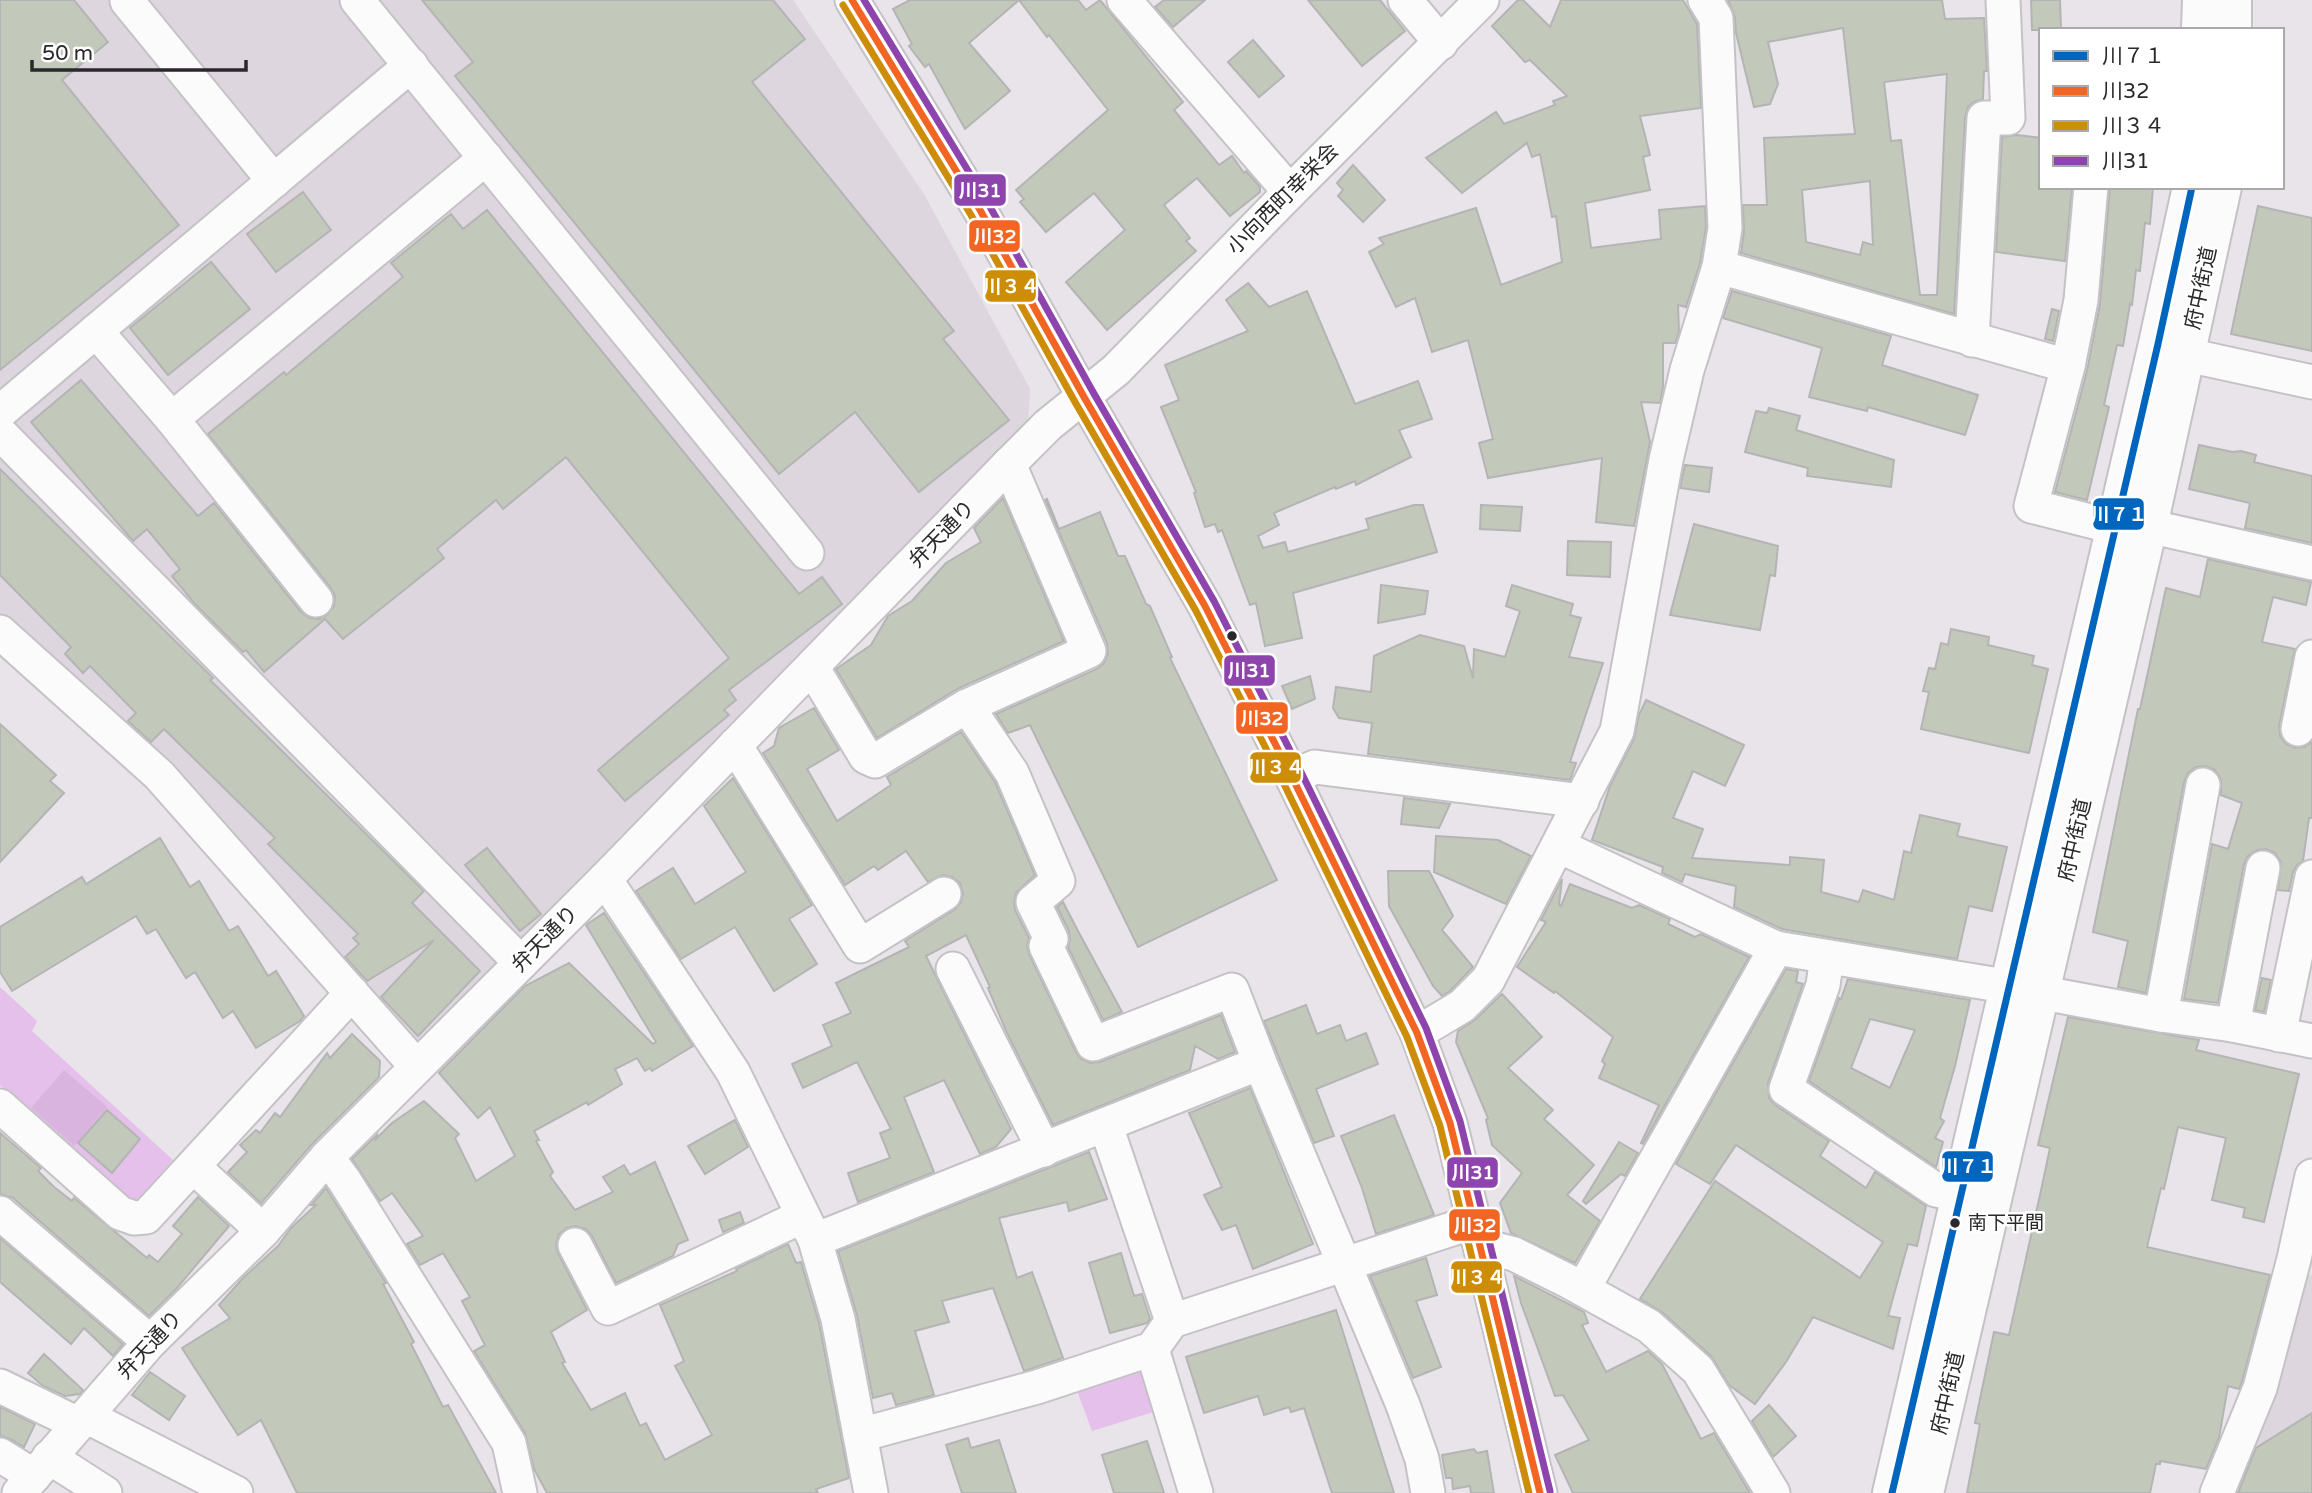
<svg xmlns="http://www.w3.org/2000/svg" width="2312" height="1493" viewBox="0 0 2312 1493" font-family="'Varela Round','Noto Sans JP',sans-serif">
<rect width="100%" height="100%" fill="#e8e4e9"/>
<g fill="#ded6df">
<path d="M0 0H793L924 194 1030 389 1028 425 429 1042 409 1043 0 616Z"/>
<path d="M2301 1274 2312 1275V1493H2228Z"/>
</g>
<g fill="#e4c0eb">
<path d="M0 987 37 1021 32 1031 173 1160 138 1199H127L0 1085Z"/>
<path d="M1145 1363 1160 1410 1092 1431 1076 1388Z"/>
</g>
<path fill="#d8b4df" d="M64 1070 107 1107 74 1146 31 1108Z"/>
<g fill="#c2c9bb" stroke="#b5b4b5" stroke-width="2" fill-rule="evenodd">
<path d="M0 0H74L108 42 62 80 179 225 0 370Z"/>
<path d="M422 0H773L805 39 752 82 954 331 943 339 1009 420 919 492 855 412 779 474 455 76 473 62Z"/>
<path d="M910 0H1078L1086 10 1100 0 1183 102 1174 110 1219 165 1232 156 1244 173 1246 171 1260 187V192L1230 216 1197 178 1164 205 1190 238 1186 241 1196 251 1107 330 1066 282 1125 230 1094 193 1046 232 1020 202 1024 199 1016 190 1108 110 1049 35 1047 37 1019 0 969 43 1010 91 965 129 929 64 925 67 909 46 912 44 893 9Z"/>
<path d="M1164 0H1205L1173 27 1155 7Z"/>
<path d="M1308 0H1380L1405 31 1362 66Z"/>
<path d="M1518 0H1523L1550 27 1561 0H1683L1697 24 1701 108 1640 116 1650 155 1643 157 1650 190 1585 203 1591 248 1661 239 1659 210 1705 206 1706 227 1700 263 1686 307 1678 305 1679 332 1675 343H1663V387L1660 403 1641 402 1650 442 1634 526 1596 522 1602 458 1488 478 1479 443 1493 439 1468 340 1432 352 1415 298 1396 307 1369 252 1384 244 1379 238 1476 208 1501 285 1562 262 1556 216 1552 217 1540 154 1532 157 1527 143 1462 193 1426 158 1496 112 1504 124 1555 105 1553 101 1567 96 1530 60 1525 62 1492 26Z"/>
<path d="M1728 0H1942L1945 19 1984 18 1987 71H1984L1983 99 1974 102 1968 107 1965 117 1954 314 1741 253 1744 231 1743 205H1767L1764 138 1855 134 1843 28 1768 42 1778 84 1770 104 1754 107 1736 33 1735 17ZM1947 74 1937 295H1920L1901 140 1891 141 1884 82ZM1870 181 1873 245 1863 242 1860 255 1806 242 1802 190Z"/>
<path d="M2031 0H2060L2061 30H2032Z"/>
<path d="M1253 40 1284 76 1259 97 1228 62Z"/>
<path d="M2017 135 2041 138V187L2072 188 2065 261 1996 252 2002 137Z"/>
<path d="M1353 165 1385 200 1363 222 1338 196 1343 190 1337 183Z"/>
<path d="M2110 187H2153L2150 224 2145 223 2140 271 2136 270 2132 305 2130 304 2123 346 2117 345 2104 405 2109 407 2087 500 2055 492 2087 371 2100 304Z"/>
<path d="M303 192 331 230 276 272 247 234Z"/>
<path d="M2258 206 2312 218V351L2231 334Z"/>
<path d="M487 210 799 594 822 577 842 604 729 690 736 700 724 710 729 715 625 801 598 770 729 658 566 457 503 509 496 500 437 549 444 558 343 639 325 619 264 672 246 650 243 652 195 604 172 576 180 569 147 529 133 541 31 422 81 380 198 516 214 503 301 612 310 618 319 619 327 615 334 606 335 596 331 588 208 434 284 372 286 375 403 277 391 263 451 214 463 229Z"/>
<path d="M211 262 250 309 168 375 130 328Z"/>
<path d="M1248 283 1269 307 1307 291 1355 404 1418 381 1432 419 1399 430 1411 457 1356 485 1355 481 1336 489 1335 487 1274 513 1279 525 1258 536 1263 548 1285 542 1288 552 1369 529 1366 519 1414 505H1423L1437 552 1293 593 1302 638 1265 646 1256 603 1250 605 1222 530 1218 532 1215 524 1205 527 1194 493 1196 492 1161 407 1179 400 1165 365 1248 331 1226 300Z"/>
<path d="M1732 291 1891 336 1882 365 1978 395 1965 435 1868 407 1867 411 1809 397 1822 348 1723 318Z"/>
<path d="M2052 309 2059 311 2053 341 2045 339Z"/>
<path d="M1769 408 1800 416 1796 430 1894 460 1891 487 1807 476 1808 468 1745 452 1756 411 1767 413Z"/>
<path d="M2199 445 2233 452 2241 451 2256 455 2254 462 2312 476V543L2245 528 2250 503 2189 489Z"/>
<path d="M1685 465 1712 468 1709 492 1680 488Z"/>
<path d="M0 469 213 678 210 680 424 891 412 903 480 971 418 1036 381 997 434 940 367 981 345 957 359 944 353 938 358 934 268 844 275 838 164 729 151 742 128 721 136 713 90 666 83 673 65 654 71 647 0 575Z"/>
<path d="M1003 498 1064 641 959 688 877 738 836 669 871 645 888 616 912 601 946 563 981 542 974 528Z"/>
<path d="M1047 499 1059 529 1100 512 1118 556H1125L1146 604 1150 606 1172 657 1170 658 1277 880 1138 947 1030 725 1008 733 996 714 1097 669 1104 663 1108 654 1107 643 1045 500Z"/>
<path d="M1481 505 1522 507 1520 531 1480 529Z"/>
<path d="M1694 524 1778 546 1775 576 1770 575 1760 630 1670 615Z"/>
<path d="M1568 541 1611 542 1610 577 1567 575Z"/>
<path d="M2208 559 2311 582 2306 605 2273 597 2262 642 2295 649 2279 726 2280 736 2286 744 2295 748 2304 747 2312 742V818H2309L2303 861 2297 865 2293 872 2289 891 2278 890 2281 862 2275 853 2266 849 2257 850 2248 856 2244 864 2218 1003 2184 999 2212 844 2228 849 2242 803 2221 795V779L2215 770 2206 766 2196 767 2188 773 2184 782 2146 993 2118 987 2128 941 2093 932 2138 709H2140L2166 588 2200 597Z"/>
<path d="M1381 585 1428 591 1425 614 1378 623Z"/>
<path d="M1512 585 1573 604 1570 615 1581 618 1569 657 1603 663 1570 762 1576 763 1570 780 1368 754 1372 723 1339 718 1333 708 1336 687 1371 692 1374 656 1420 635 1464 646 1473 678 1474 649 1505 657 1520 611 1506 606Z"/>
<path d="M1951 629 1989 637 1988 645 2034 656 2032 665 2048 669 2029 753 1921 729 1929 692 1923 691 1929 668 1935 669 1941 643 1948 645Z"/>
<path d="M1310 676 1315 699 1292 709 1282 686Z"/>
<path d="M1646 700 1744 745 1725 786 1693 771 1673 818 1703 829 1692 858 1790 865V857L1824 860 1821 892 1859 902 1863 890 1894 900 1904 851 1911 853 1920 815 1960 824 1957 836 2007 847 1992 911 1969 906 1957 959 1782 929 1734 907 1736 886 1685 874 1682 882 1662 873 1663 867 1592 840 1610 786 1634 739 1639 715Z"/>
<path d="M814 708 839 750 807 769 837 821 891 785 887 777 961 732 995 782 1035 875 1016 893 1014 902 1015 910 1029 938 1027 945 1029 954 1076 1052 1081 1059 1090 1063 1100 1062 1221 1015 1235 1052 1218 1059 1195 1046 1190 1070 1053 1125 1007 1033 988 988 990 987 966 935 926 956 1011 1129 996 1147 980 1154 944 1080 904 1097 934 1172 858 1202 848 1173 890 1158 880 1133 891 1129 857 1062 803 1088 792 1064 832 1046 823 1025 851 1013 836 983 909 947 905 941 954 910 961 902 963 893 960 883 952 877 943 875 928 882 906 851 878 870 874 866 845 885 763 753 774 746 779 728Z"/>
<path d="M0 724 56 775 50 781 64 793 0 862Z"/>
<path d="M733 778 812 905 789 919 817 964 774 991 735 927 681 959 636 891 673 868 695 904 746 872 704 806Z"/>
<path d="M1404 798 1450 804 1439 828 1401 824Z"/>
<path d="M1436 836 1498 840 1531 856 1506 904 1434 872Z"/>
<path d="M160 838 190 887 199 881 229 931 238 926 268 976 276 971 304 1016 300 1021 256 1048 233 1011 223 1018 195 972 186 978 156 929 147 934 136 916 12 991 0 972V927L82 877 86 884Z"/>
<path d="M487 848 541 914 520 931 465 865Z"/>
<path d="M1388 871H1429L1453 916 1442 930 1473 967 1450 991 1442 996 1433 986 1389 906Z"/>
<path d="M1562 879 1559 905 1561 906 1570 884 1632 908 1639 905 1670 919 1668 924 1695 937 1701 934 1749 957 1643 1144 1641 1143 1659 1105 1599 1078 1605 1064 1602 1061 1613 1037 1555 991 1554 993 1517 967 1546 922 1541 920Z"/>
<path d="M1063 902 1078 931 1122 1012 1103 1020 1068 947 1070 940 1069 931 1057 907Z"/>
<path d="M604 913 693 1046 652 1071 650 1068 645 1071 637 1058 615 1069 622 1084 588 1105 587 1102 534 1131 539 1140 536 1141 553 1172 550 1176 575 1210 613 1192 603 1177 624 1165 630 1175 655 1162 688 1240 678 1244 673 1256 616 1283 592 1236 586 1229 575 1226 567 1228 559 1234 556 1244 558 1253 587 1310 551 1332 565 1362 562 1363 591 1410 625 1393 640 1426 646 1423 665 1460 712 1435 675 1366 684 1361 660 1305 737 1271 736 1269 788 1244 796 1263 801 1262 819 1323 849 1478 816 1489 818 1493H547L534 1469 525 1433 474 1351 485 1345 462 1301 470 1297 443 1253 420 1265 407 1244 423 1236 392 1193 380 1201 352 1159 377 1135 376 1139 392 1123 424 1101 459 1134 455 1138 476 1181 515 1156 490 1107 478 1118 439 1073 525 986 569 963 653 1044 656 1042 586 925Z"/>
<path d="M1786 969 1798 971 1796 982 1803 984 1768 1083 1769 1098 1775 1105 1829 1141 1820 1156 1866 1188 1875 1172 1926 1206 1917 1246 1908 1244 1888 1316 1900 1318 1893 1349 1813 1317 1786 1362 1755 1404 1729 1385 1711 1356 1662 1312 1640 1299 1715 1181 1860 1278 1883 1242 1736 1145 1710 1184 1676 1164Z"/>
<path d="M2262 978 2271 980 2264 1012 2255 1010Z"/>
<path d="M1848 979 1970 1000 1955 1066 1940 1118 1944 1121 1935 1138 1943 1142 1936 1167 1809 1081 1839 998 1841 999ZM1870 1019 1915 1030 1890 1088 1851 1068Z"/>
<path d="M1502 994 1542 1037 1508 1068 1553 1110 1544 1119 1594 1165 1567 1195 1600 1221 1575 1263 1511 1233 1500 1203 1522 1173 1492 1145 1486 1120 1488 1118 1456 1042 1458 1031 1475 1020Z"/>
<path d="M1306 1005 1317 1034 1340 1025 1346 1041 1366 1033 1378 1064 1316 1089 1334 1136 1314 1143 1264 1021Z"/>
<path d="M2068 1017 2199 1040 2196 1050 2299 1074 2264 1222 2243 1217 2245 1208 2212 1200 2226 1138 2178 1127 2164 1189 2161 1188 2147 1247 2270 1275 2242 1382 2239 1389 2228 1386 2219 1438 2206 1469 2160 1461V1464H2156L2150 1493H1967L1980 1424 1975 1423 1994 1332 2009 1335 2042 1186 2050 1148 2038 1145Z"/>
<path d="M352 1034 380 1061 379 1077 313 1143 261 1203 228 1172 247 1152 240 1145 256 1130 260 1133 275 1113 280 1117 327 1053 330 1058Z"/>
<path d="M1250 1088 1313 1244 1253 1269 1236 1225 1222 1230 1204 1195 1222 1187 1189 1113Z"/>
<path d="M107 1110 140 1139 112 1173 78 1143Z"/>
<path d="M1394 1115 1434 1215 1376 1234 1362 1188 1341 1136Z"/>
<path d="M735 1120 748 1147 705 1174 688 1146Z"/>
<path d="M0 1133 41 1168 38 1171 54 1187 72 1201 74 1198 147 1258 149 1255 158 1262 182 1234 173 1226 198 1197 229 1226 177 1288 149 1316 13 1198 0 1194Z"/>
<path d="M1619 1142 1638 1153 1625 1176 1621 1174 1586 1204 1583 1201Z"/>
<path d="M1089 1152 1107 1199 1069 1211 1067 1202 999 1218 1017 1278 1032 1272 1063 1358 1024 1371 993 1288 942 1301 949 1322 915 1331 934 1395 896 1405 892 1393 873 1398 857 1315 838 1251Z"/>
<path d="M326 1188 386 1283 383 1284 414 1342 411 1344 443 1407 448 1405 496 1493H297L261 1420 238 1435 182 1348 230 1318 219 1305 243 1278 278 1246 291 1228 316 1205H311Z"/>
<path d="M740 1212 744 1223 723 1232 719 1220Z"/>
<path d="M0 1238 123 1344 113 1356 84 1328 71 1344 0 1282Z"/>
<path d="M1121 1253 1134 1296 1142 1294 1150 1319 1147 1323 1110 1333 1089 1263Z"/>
<path d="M1426 1258 1437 1295 1416 1301 1441 1367 1413 1378 1370 1276Z"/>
<path d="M1514 1276 1584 1312 1588 1323 1582 1325 1606 1372 1648 1351 1662 1364 1701 1439 1714 1433 1750 1493H1573L1555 1455 1589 1440 1563 1395 1555 1396 1521 1303Z"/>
<path d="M1336 1310 1394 1493H1332L1304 1408 1291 1412 1289 1407 1264 1415 1258 1396 1204 1413 1186 1357Z"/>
<path d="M44 1354 83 1390 80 1394 65 1396 43 1386 28 1373Z"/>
<path d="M150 1372 185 1396 169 1420 132 1395Z"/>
<path d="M1769 1405 1796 1436 1773 1457 1752 1421Z"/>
<path d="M0 1407 35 1424 24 1447 10 1439 0 1436Z"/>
<path d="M2312 1413V1493H2238L2256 1448Z"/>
<path d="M968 1438 971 1448 999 1440 1016 1493H962L946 1445Z"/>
<path d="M1147 1441 1164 1493H1114L1102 1455Z"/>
<path d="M1474 1449 1477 1453 1487 1451 1494 1493H1471L1470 1486 1453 1489 1452 1478H1446L1442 1455Z"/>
</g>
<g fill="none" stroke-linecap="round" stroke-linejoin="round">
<defs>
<g id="minor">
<path d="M357 0 807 553"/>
<path d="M852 0 980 210 1084 397 1205 606 1292 777 1417 1033 1450 1123 1540 1493"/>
<path d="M1124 0 1290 192"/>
<path d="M1405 0 1441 43"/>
<path d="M127 1 274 181"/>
<path d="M2091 187 2081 300 2068 366 2031 506 2114 527"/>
<path d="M1719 267 2068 366"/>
<path d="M96 331 172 419 316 600"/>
<path d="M1972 340 1984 118H2008L2003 0"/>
<path d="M2187 355 2312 382"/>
<path d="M0 412 411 65"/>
<path d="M172 419 486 158"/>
<path d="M0 433 521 963"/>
<path d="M1009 464 1089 651 967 706 1012 773 1058 881 1033 902 1051 939 1046 946 1093 1044 1232 990 1260 1063 1403 1405 1422 1459 1428 1493"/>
<path d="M2148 526 2312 563"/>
<path d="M0 632 159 775 416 1066"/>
<path d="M812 667 866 757 875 761 967 706"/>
<path d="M2298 729 2312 657"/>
<path d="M735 745 860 946 944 894"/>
<path d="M1292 777 1315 767 1582 801"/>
<path d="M1559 846 1776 948 2011 987 2161 1015 2233 1025 2312 1041"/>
<path d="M605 879 733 1072 815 1240 838 1319 871 1493"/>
<path d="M1827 957 1823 985 1786 1089 1936 1190 1962 1196"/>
<path d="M953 969 1044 1150"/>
<path d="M2161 1015 2203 785"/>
<path d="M2233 1025 2263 868"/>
<path d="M1417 1033 1462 1006 1488 980 1617 731 1666 460 1687 370 1719 267 1725 228 1716 18 1705 0"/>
<path d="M2279 1035 2312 877"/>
<path d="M0 1106 120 1213 134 1218 146 1217 352 993"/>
<path d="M1106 1126 1172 1321"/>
<path d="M327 1157 344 1180 509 1443 520 1493"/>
<path d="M194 1167 263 1231"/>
<path d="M0 1213 150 1342"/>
<path d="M815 1240 1260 1063"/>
<path d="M575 1245 608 1308 803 1216"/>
<path d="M1480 1245 1514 1254 1570 1282 1649 1326 1698 1370 1773 1493"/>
<path d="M1583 1289 1776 948"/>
<path d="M1152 1349 1196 1493"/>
<path d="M0 1386 78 1424"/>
<path d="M86 1416 236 1493"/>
<path d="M860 1435 1037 1387 1152 1349 1172 1321 1473 1222"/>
<path d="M0 1455 34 1476"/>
<path d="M49 1457 105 1493"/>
<path d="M19 1493 150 1342 263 1231 327 1157 605 879 1009 464 1048 425 1116 370 1290 192 1482 0"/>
<path d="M2217 1493 2260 1388 2294 1259 2312 1176"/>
</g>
<g id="highway">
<path d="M2232 0V30"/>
<path d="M2201 30 2202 0"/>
<path d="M1892 1493 2158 344 2192 187"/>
<path d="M1924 1493 2148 526 2222 187"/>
</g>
</defs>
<use href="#minor" stroke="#c5c2c6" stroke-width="37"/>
<use href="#highway" stroke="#c5c2c6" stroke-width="42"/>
<use href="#minor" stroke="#fcfbfc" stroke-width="33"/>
<use href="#highway" stroke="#fcfbfc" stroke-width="38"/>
<defs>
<path id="bus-1" d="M1892 1493 2158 344 2192 187"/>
<path id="bus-2" d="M852 0 980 210 1084 397 1205 606 1292 777 1417 1033 1450 1123 1540 1493"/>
<path id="bus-3" d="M843 5 971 215 1075 402 1196 611 1283 782 1407 1037 1440 1126 1529 1493"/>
<path id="bus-4" d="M864 0 989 205 1093 392 1214 601 1301 772 1426 1028 1460 1121 1550 1491"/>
</defs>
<use href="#bus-1" stroke="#fff" stroke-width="12"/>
<use href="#bus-2" stroke="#fff" stroke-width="12"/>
<use href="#bus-3" stroke="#fff" stroke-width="12"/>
<use href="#bus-4" stroke="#fff" stroke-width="12"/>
<use href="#bus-1" stroke="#0065bd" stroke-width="7"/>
<use href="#bus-2" stroke="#f26522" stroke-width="7"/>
<use href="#bus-3" stroke="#ce8d09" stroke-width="7"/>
<use href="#bus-4" stroke="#8e44ad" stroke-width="7"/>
</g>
<g fill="#2a282b" stroke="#fff" stroke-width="2.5">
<circle cx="1232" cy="636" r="6"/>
<circle cx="1955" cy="1223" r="6"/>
</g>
<g text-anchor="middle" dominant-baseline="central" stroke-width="5" stroke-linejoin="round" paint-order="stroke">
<g font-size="19" fill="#2a282b" stroke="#fff" text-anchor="start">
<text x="1968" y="1223">南下平間</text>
</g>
<g font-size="21" fill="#2a282b" stroke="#fff">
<text transform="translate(1283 199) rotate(-45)">小向西町幸栄会</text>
<text transform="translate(2201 288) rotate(-78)">府中街道</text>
<text transform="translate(942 534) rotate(-46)">弁天通り</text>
<text transform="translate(2075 840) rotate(-77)">府中街道</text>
<text transform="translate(545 939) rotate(-45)">弁天通り</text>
<text transform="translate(150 1345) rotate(-47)">弁天通り</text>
<text transform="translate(1948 1393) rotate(-77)">府中街道</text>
</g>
</g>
<g stroke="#fff" stroke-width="2.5">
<rect x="953" y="173" width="54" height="34" rx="7" fill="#8e44ad"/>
<rect x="968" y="219" width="53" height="34" rx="7" fill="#f26522"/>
<rect x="984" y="269" width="53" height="34" rx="7" fill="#ce8d09"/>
<rect x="2092" y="497" width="53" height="34" rx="7" fill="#0065bd"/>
<rect x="1223" y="654" width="53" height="33" rx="7" fill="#8e44ad"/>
<rect x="1235" y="701" width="54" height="34" rx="7" fill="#f26522"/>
<rect x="1249" y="751" width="53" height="33" rx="7" fill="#ce8d09"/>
<rect x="1941" y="1150" width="53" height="33" rx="7" fill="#0065bd"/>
<rect x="1446" y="1156" width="53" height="33" rx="7" fill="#8e44ad"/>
<rect x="1448" y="1208" width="53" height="34" rx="7" fill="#f26522"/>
<rect x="1450" y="1260" width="53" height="34" rx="7" fill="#ce8d09"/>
</g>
<g font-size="19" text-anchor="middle" font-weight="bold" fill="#fff">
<text x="980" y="197">川31</text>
<text x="995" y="243">川32</text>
<text x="1011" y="293">川３４</text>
<text x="2119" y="521">川７１</text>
<text x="1249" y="677">川31</text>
<text x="1262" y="725">川32</text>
<text x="1276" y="774">川３４</text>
<text x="1968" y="1173">川７１</text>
<text x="1473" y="1179">川31</text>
<text x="1475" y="1232">川32</text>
<text x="1477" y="1284">川３４</text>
</g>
<rect x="2039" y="28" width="245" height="161" fill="#ffffff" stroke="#aaa9aa" stroke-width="2"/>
<rect x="2053" y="51" width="35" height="10" fill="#0065bd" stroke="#aaa9aa" stroke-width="2"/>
<text x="2102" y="63" font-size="21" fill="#2a282b">川７１</text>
<rect x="2053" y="86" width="35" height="10" fill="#f26522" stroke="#aaa9aa" stroke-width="2"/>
<text x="2102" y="98" font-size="21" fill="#2a282b">川32</text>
<rect x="2053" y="121" width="35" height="10" fill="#ce8d09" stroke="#aaa9aa" stroke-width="2"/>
<text x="2102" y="133" font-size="21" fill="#2a282b">川３４</text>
<rect x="2053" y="156" width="35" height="10" fill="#8e44ad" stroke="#aaa9aa" stroke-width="2"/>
<text x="2102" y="168" font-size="21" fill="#2a282b">川31</text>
<path d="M32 60v10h214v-10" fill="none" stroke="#2a282b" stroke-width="3.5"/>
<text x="42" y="60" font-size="21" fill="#2a282b" stroke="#ffffff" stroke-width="5" paint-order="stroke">50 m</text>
</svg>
